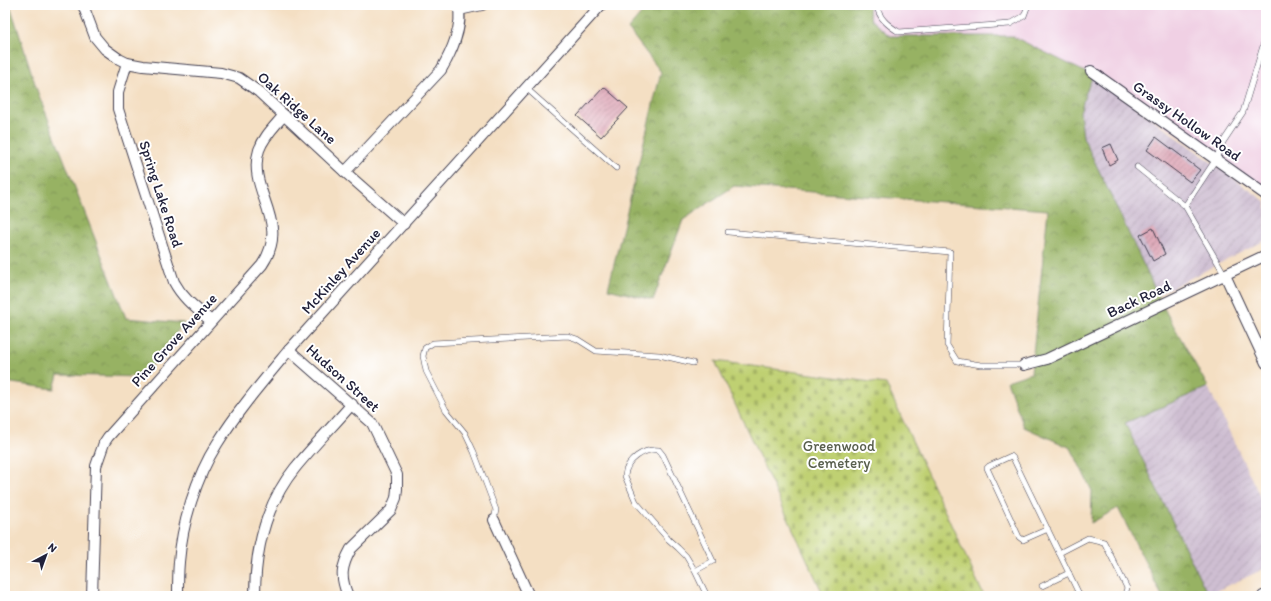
<svg xmlns="http://www.w3.org/2000/svg" width="1271" height="601" viewBox="0 0 1271 601" font-family="Itim,sans-serif">
<defs>
<pattern id="industrial-furrows" width="10" height="10" patternUnits="userSpaceOnUse"><rect width="10" height="10" fill="#cebed1"/><path d="M-1 1l2-2M0 10L10 0M9 11l2-2" fill="none" stroke="#b1a3b4"/></pattern>
<pattern id="forest-crowns" width="20" height="18" patternUnits="userSpaceOnUse"><rect width="20" height="18" fill="#97b264"/><path d="M2 6a3 3 0 1 1 6 0M12 15a3 3 0 1 1 6 0" fill="none" stroke="#7b9054"/></pattern>
<pattern id="cemetery-stones" width="16" height="16" patternUnits="userSpaceOnUse"><rect width="16" height="16" fill="#bfd072"/><path d="M2 7V4a2 2 0 0 1 4 0v3zM10 15v-3a2 2 0 0 1 4 0v3z" fill="#a4b264"/></pattern>
<pattern id="building-hatch" width="6" height="6" patternUnits="userSpaceOnUse"><rect width="6" height="6" fill="#e0acbb"/><path d="M-1 1l2-2M0 6l6-6M5 7l2-2" fill="none" stroke="#b58c99"/></pattern>
</defs>
<rect width="100%" height="100%" fill="#fff"/>
<filter id="ink" filterUnits="userSpaceOnUse"><feTurbulence type="fractalNoise" baseFrequency=".025" numOctaves="2"/><feDisplacementMap in="SourceGraphic" scale="8" xChannelSelector="R" yChannelSelector="G"/><feConvolveMatrix kernelMatrix="1 2 1 2 8 2 1 2 1" color-interpolation-filters="sRGB"/></filter>
<filter id="wash" filterUnits="userSpaceOnUse"><feTurbulence type="fractalNoise" baseFrequency=".012" numOctaves="4" result="noise"/><feDisplacementMap in="SourceGraphic" scale="16" xChannelSelector="R" yChannelSelector="G"/><feGaussianBlur stdDeviation="0.9" result="paint"/><feColorMatrix in="noise" values="0 0 0 0 0 0 0 0 0 0 0 0 0 0 0 0 0 1.4 0 .05"/><feComposite in="paint" operator="in"/></filter>
<g filter="url(#wash)">
<rect width="100%" height="100%" fill="#f4dfc3"/>
<path fill="#f0d0e4" d="M868 5H1266V195L1093 76 1012 36H890L871 20Z"/>
<g fill="url(#industrial-furrows)">
<path d="M1093 76 1266 202V240L1157 295 1083 137 1080 112 1086 92Z"/>
<path d="M1208 387 1266 509V568L1208 595 1125 422Z"/>
</g>
<g fill="url(#forest-crowns)" stroke="#5c6a50">
<path d="M5 5H10L38 93 126 318 184 323 143 377 58 375 54 389 5 382Z"/>
<path d="M649 5H868L871 20 890 36H1012L1093 76 1086 92 1080 112 1083 137 1166 312 1208 387 1125 423 1208 595 1206 596H1162L1118 508 1091 523 1092 491 1071 448 1024 427 1007 381 1031 373 1048 210 734 186 683 220 653 300 608 289 661 72 628 29Z"/>
</g>
<path fill="url(#cemetery-stones)" stroke="#707956" d="M715 361 886 384 984 596H824Z"/>
<g id="blocks">
<g fill="url(#building-hatch)">
<path d="M604 87 628 108 601 137 577 116Z"/>
<path d="M1156 137 1200 170 1190 182 1147 150Z"/>
<path d="M1111 144 1118 160 1109 165 1102 148Z"/>
<path d="M1153 228 1165 254 1153 261 1140 235Z"/>
</g>
</g>
</g>
<g filter="url(#ink)">
<use href="#blocks" fill-opacity="0" stroke="#423e4f" stroke-width="1"/>
<g fill="none" stroke-linecap="round" stroke-linejoin="round">
<defs>
<g id="service">
<path d="M877 5C878 18 889 26 899 32L1010 24 1024 16 1028 5"/>
<path d="M526 88 616 168"/>
<path d="M1137 167 1185 206 1216 159 1223 142 1243 112 1266 36"/>
<path d="M1185 206 1225 275"/>
<path d="M728 232 950 252 947 345 957 361 981 365H1024"/>
<path d="M494 520 496 510 474 452 465 433 446 410 426 371 423 356 425 348 433 343 568 336 577 339 596 351 659 355 693 363"/>
<path d="M1048 529 1023 540 1019 537 987 468 989 466 1011 456 1013 458 1080 596"/>
<path d="M1059 553 1088 538 1104 542 1127 588 1125 594 1121 596"/>
<path d="M695 571 713 561 663 455 659 450C644 448 626 460 625 476L636 502 669 540 678 548 686 556 695 571 707 596"/>
<path d="M1042 586 1069 573"/>
</g>
<g id="minor">
<path d="M83 5 95 37 105 49 119 59 127 63 143 66 221 73 239 78 259 92 345 172 404 224"/>
<path d="M459 10 482 5"/>
<path d="M127 63 118 92V109L174 282C183 299 197 309 211 321"/>
<path d="M1091 71 1266 195"/>
<path d="M345 172 441 70C451 53 464 25 458 5"/>
<path d="M1225 275 1266 363"/>
<path d="M289 350 372 423 397 475V489L396 498 391 510 351 549C341 567 340 577 348 596"/>
<path d="M1024 365 1047 359 1266 255"/>
<path d="M494 520 529 596"/>
<path d="M92 596 96 466 104 443 108 437 262 265C292 221 246 191 259 150 264 136 275 126 284 115"/>
<path d="M178 596C178 585 178 573 179 562 182 524 196 477 217 444 238 410 264 380 289 350L601 5"/>
<path d="M255 596C255 550 266 504 295 468 313 446 333 426 352 404"/>
<path d="M1263 596 1266 595"/>
</g>
</defs>
<use href="#service" stroke="#423e4f" stroke-width="6"/>
<use href="#minor" stroke="#423e4f" stroke-width="12"/>
<use href="#service" stroke="#fff" stroke-width="5"/>
<use href="#minor" stroke="#fff" stroke-width="10"/>
</g>
</g>
<g text-anchor="middle" dominant-baseline="central" stroke-width="4" stroke-linejoin="round" paint-order="stroke">
<g font-size="15" fill="#22223b" stroke="#fff">
<text transform="translate(297 108) rotate(42)">Oak Ridge Lane</text>
<text transform="translate(1187 121) rotate(35)">Grassy Hollow Road</text>
<text transform="translate(161 194) rotate(72)">Spring Lake Road</text>
<text transform="translate(341 271) rotate(-48)">McKinley Avenue</text>
<text transform="translate(1139 299) rotate(-25)">Back Road</text>
<text transform="translate(174 340) rotate(-48)">Pine Grove Avenue</text>
<text transform="translate(343 378) rotate(42)">Hudson Street</text>
</g>
<g font-size="15" fill="#595f4e" stroke="#fff">
<text x="839" y="446">Greenwood<tspan x="839" dy="17">Cemetery</tspan></text>
</g>
</g>
<rect width="1271" height="601" fill="none" stroke="#fff" stroke-width="20"/>
<g transform="translate(46 555) rotate(41)" stroke="#ffffff" stroke-width="3" paint-order="stroke">
<path d="M0-3L7 15L0 10L-7 15Z" fill="#22223b"/>
<text y="-6" font-size="11" font-weight="bold" text-anchor="middle" fill="#22223b">N</text>
</g>
</svg>
